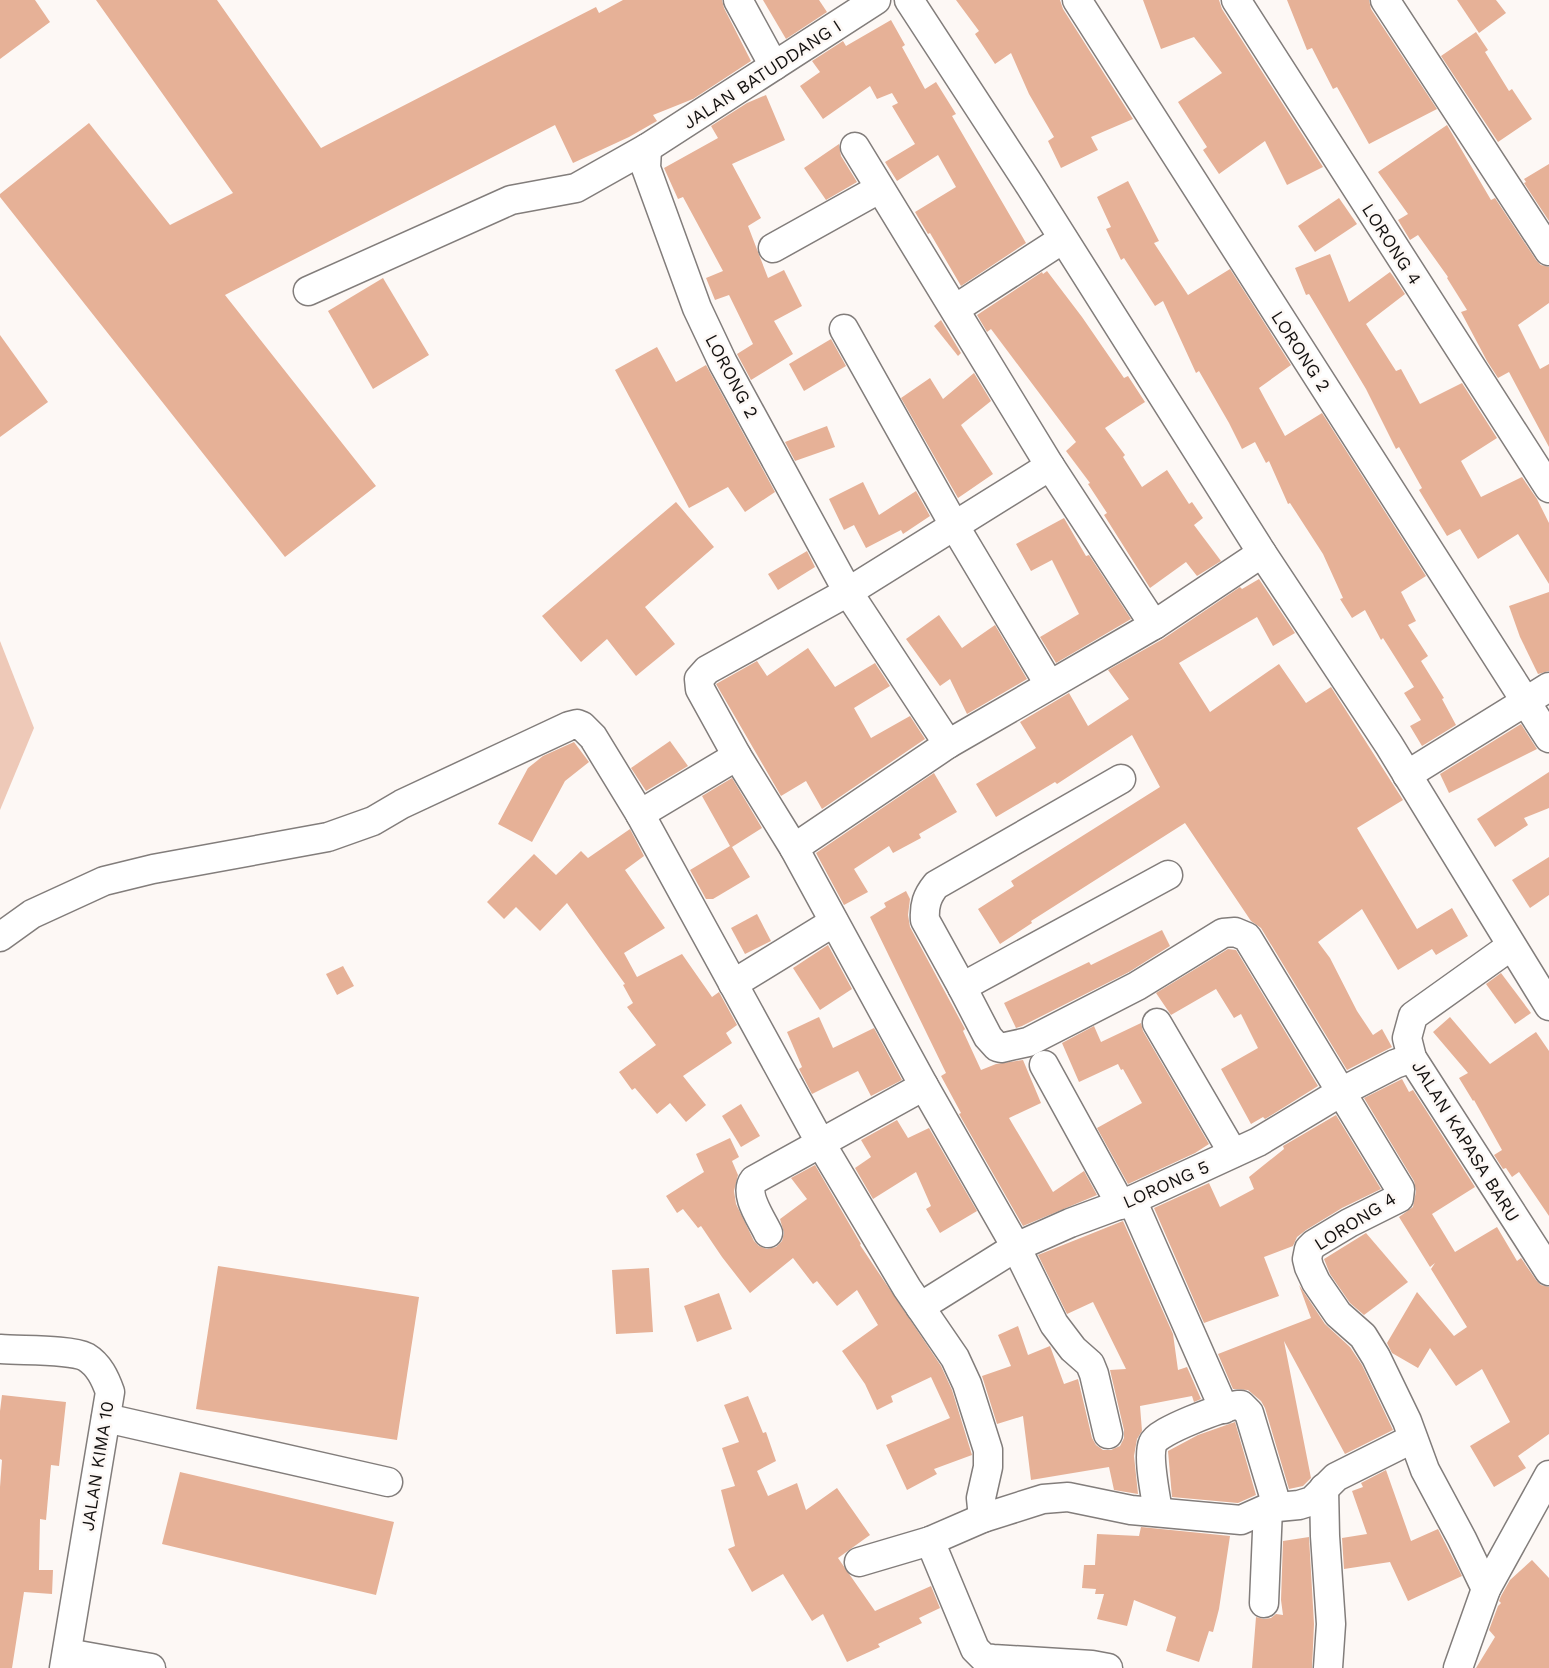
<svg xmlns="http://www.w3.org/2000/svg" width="1549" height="1668" viewBox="0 0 1549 1668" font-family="'Work Sans',sans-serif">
<rect width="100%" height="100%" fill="#fdf8f5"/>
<path fill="#eec9b8" d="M0 641 34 728 0 810Z"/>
<g fill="#e6b197">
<path d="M0 0H35L50 22 0 59Z"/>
<path d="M96 0H217L321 148 596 7 599 13 623 0H722L724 8 751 61 693 99 653 115 657 121 629 137 573 163 555 125 225 295 376 486 285 557 0 197V194L89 123 170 225 233 193Z"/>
<path d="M763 0H819L827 12 786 39Z"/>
<path d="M956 0H1060L1063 9 1133 119 1091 137 1098 150 1061 168 1048 141 1054 137 1029 94 1011 53 995 64 975 34 979 31Z"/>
<path d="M1143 0H1219L1222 9 1323 167 1287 185 1265 141 1219 174 1203 150 1207 147 1178 102 1222 73 1194 37 1161 49Z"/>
<path d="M1287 0H1369L1371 9 1437 109 1369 144 1337 87 1333 89 1312 48 1307 50Z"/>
<path d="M1457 0H1496L1506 13 1479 33Z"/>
<path d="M891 20 905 45 902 47 925 89 936 82 956 114 952 116 1026 243 961 286 930 233 928 234 915 212 956 187 938 155 897 181 885 162 915 144 892 106 898 103 892 93 877 99 870 86 823 119 800 86 820 72 812 61 843 41 846 46Z"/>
<path d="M1476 32 1488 50 1485 52 1509 91 1512 89 1532 119 1498 142 1441 56Z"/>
<path d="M766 95 785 140 732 164 761 218 748 226 768 278 784 270 802 306 774 321 793 354 751 380 737 354 753 344 729 295 715 300 706 278 723 271 683 197 678 199 664 168 718 138 711 126 747 103Z"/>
<path d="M1447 125 1491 200 1495 198 1536 260 1541 265 1549 267V303L1518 325 1540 369 1549 364V447L1509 372 1498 378 1487 361 1461 312 1467 310 1447 278 1448 277 1418 235 1410 240 1398 220 1408 214 1378 172Z"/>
<path d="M839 144 841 156 857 182 826 200 804 168Z"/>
<path d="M1549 164V221L1524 183 1526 182 1524 179Z"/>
<path d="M1128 181 1159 241 1154 243 1188 295 1230 269 1291 365 1259 388 1285 436 1322 413 1426 576 1401 592 1416 621 1408 625 1428 656 1421 661 1444 698 1442 699 1456 725 1422 746 1410 726 1421 720 1404 693 1414 687 1383 638 1381 640 1365 610 1352 618 1340 599 1343 598 1323 554 1290 503 1288 504 1269 461 1266 463 1255 442 1242 449 1229 423 1199 371 1196 373 1163 301 1155 306 1124 258 1121 260 1106 229 1111 227 1097 197Z"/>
<path d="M1339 198 1357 224 1315 252 1298 226Z"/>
<path d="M1330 254 1349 302 1390 272 1393 276 1405 294 1366 324 1396 371 1401 369 1420 404 1462 383 1497 438 1461 461 1481 497 1522 477 1537 499 1549 523V584L1518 534 1478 559 1460 529 1447 536 1419 490 1422 488 1399 447 1396 449 1366 389 1309 294 1306 295 1295 268Z"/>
<path d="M1047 271 1082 317 1124 378 1128 376 1145 402 1105 428 1125 455 1123 457 1142 487 1167 470 1189 504 1192 502 1203 518 1194 525 1221 561 1197 576 1186 562 1150 588 1104 515 1107 513 1088 484 1090 483 1066 451 1076 442 991 329 987 332 977 315 1042 272 1043 274Z"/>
<path d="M383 278 429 355 373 389 328 311Z"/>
<path d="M941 320 961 353 958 356 934 326Z"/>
<path d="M0 335 48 402 0 437Z"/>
<path d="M831 339 846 366 804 391 789 364Z"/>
<path d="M657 347 676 382 706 365 775 492 745 512 728 487 689 508 615 370Z"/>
<path d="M974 373 991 401 961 425 993 474 958 498 901 398 930 378 943 399Z"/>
<path d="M827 426 835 447 795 461 785 442Z"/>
<path d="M863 482 879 515 916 491 930 516 903 534 901 530 866 548 854 525 844 530 829 499Z"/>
<path d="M676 502 714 547 645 607 675 644 636 676 607 639 581 662 542 616Z"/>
<path d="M1064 518 1086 556 1089 555 1131 619 1056 663 1040 637 1079 614 1052 560 1031 571 1016 544Z"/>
<path d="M807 551 815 567 778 590 768 574Z"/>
<path d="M1259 579 1295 633 1273 646 1257 617 1179 663 1210 712 1279 664 1306 703 1331 687 1403 800 1357 828 1417 929 1452 908 1468 936 1436 955 1432 949 1398 970 1362 909 1318 942 1330 958 1357 1011 1373 1035 1382 1029 1392 1047 1347 1070 1261 928 1251 921 1185 823 1031 921 1032 923 1000 944 978 909 1014 886 1011 881 1160 787 1132 735 1057 784 1055 782 996 817 976 784 1036 748 1020 722 1069 693 1088 726 1129 699 1108 670 1163 639 1240 587 1242 589Z"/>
<path d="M1549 592V671L1538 674 1520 637 1509 606Z"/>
<path d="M939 615 962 648 995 625 1027 679 967 714 950 679 940 686 906 639Z"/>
<path d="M808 648 835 687 875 663 890 686 854 708 871 738 910 716 925 739 822 809 806 781 781 796 716 684 757 661 767 676Z"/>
<path d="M1521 724 1537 749 1449 793 1440 774Z"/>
<path d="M670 741 688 766 646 791 631 768Z"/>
<path d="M574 742 589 762 565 781 532 842 498 824 528 768 543 756Z"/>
<path d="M1549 772V808L1524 818 1528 825 1495 847 1477 819Z"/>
<path d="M934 773 957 812 919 834 921 838 893 853 889 846 854 869 868 892 844 905 816 853Z"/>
<path d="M732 778 762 828 732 847 750 877 713 899H706L690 870 730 846 702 796Z"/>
<path d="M630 829 644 856 625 870 665 928 624 953 637 977 682 954 712 997 719 992 737 1025 726 1033 732 1043 683 1076 706 1105 686 1122 670 1103 657 1114 635 1088 632 1090 619 1072 656 1045 627 1007 633 1003 623 985 625 984 567 903 540 931 516 907 504 919 487 902 534 854 556 875 581 851 588 858Z"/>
<path d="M1549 857V895L1530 908 1512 880Z"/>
<path d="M906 891 910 899 908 915 910 927 965 1029 963 1031 981 1070 996 1064 1023 1060 1041 1103 1009 1118 1053 1192 1084 1171 1097 1195 1023 1226 959 1114 961 1113 941 1076 946 1073 870 917 886 907 884 903Z"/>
<path d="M757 914 771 941 745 954 731 928Z"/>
<path d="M1162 930 1170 946 1129 972 1022 1026 1016 1028 1004 1003 1089 962 1091 965Z"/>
<path d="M828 945 852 989 820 1010 793 968Z"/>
<path d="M1228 949 1236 950 1318 1086 1265 1119 1263 1117 1251 1124 1221 1069 1258 1048 1241 1014 1234 1018 1216 989 1171 1015 1156 993Z"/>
<path d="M343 966 354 986 337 995 326 974Z"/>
<path d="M1501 973 1531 1013 1515 1024 1486 984Z"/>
<path d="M819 1017 833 1048 874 1028 902 1080 871 1096 858 1071 812 1094 799 1069 802 1067 787 1032Z"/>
<path d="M1450 1017 1490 1064 1536 1032 1549 1051V1216L1519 1172 1512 1177 1506 1168 1503 1169 1494 1155 1502 1150 1474 1100 1473 1101 1459 1078 1468 1073 1433 1032Z"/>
<path d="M1141 1023 1143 1031 1209 1144 1195 1153 1128 1184 1097 1128 1142 1103 1123 1069 1121 1070 1118 1064 1079 1082 1062 1043 1094 1026 1101 1042Z"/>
<path d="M1402 1079 1409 1092 1413 1090 1475 1187 1432 1214 1455 1252 1497 1227 1517 1261 1521 1258 1536 1280 1541 1285 1549 1287V1434L1518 1456 1526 1468 1494 1487 1470 1446 1510 1422 1482 1369 1456 1386 1430 1348 1418 1368 1392 1353 1387 1343 1417 1292 1454 1336 1467 1327 1431 1269 1435 1263 1430 1267 1399 1217 1413 1207 1416 1191 1414 1181 1364 1098Z"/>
<path d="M741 1104 760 1136 741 1147 722 1116Z"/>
<path d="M1336 1115 1381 1189 1342 1208 1306 1230 1297 1237 1293 1246 1264 1257 1279 1296 1204 1323 1154 1208 1209 1183 1220 1207 1254 1189 1249 1177 1284 1149 1283 1146Z"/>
<path d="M897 1120 908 1138 929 1128 977 1211 940 1233 926 1209 931 1206 916 1172 873 1199 855 1168 871 1157 861 1140Z"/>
<path d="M730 1138 739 1157 732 1161 738 1175 734 1191 736 1204 754 1241 759 1246 767 1249 776 1247 782 1241 784 1233 780 1219 807 1199 791 1178 815 1165 861 1244 860 1245 941 1366 952 1390 972 1455 934 1469 937 1474 907 1490 886 1445 950 1418 931 1377 891 1396 893 1402 877 1410 865 1384 842 1351 878 1325 857 1290 837 1306 817 1281 813 1284 793 1258 750 1293 722 1257 701 1226 698 1228 683 1209 677 1213 666 1196 704 1172 696 1154Z"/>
<path d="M1123 1221 1173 1334 1178 1370 1187 1367 1201 1399 1194 1402 1192 1396 1140 1406 1142 1431 1137 1439 1134 1456 1138 1494 1114 1490 1109 1467 1031 1480 1023 1416 997 1424 982 1376 1011 1366 998 1335 1018 1326 1028 1355 1050 1346 1064 1384 1078 1379 1092 1438 1096 1445 1103 1450H1111L1120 1446 1124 1438V1430L1110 1370 1126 1369 1093 1302 1067 1314 1038 1255Z"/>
<path d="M1366 1233 1408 1282 1364 1315 1350 1303 1330 1274 1324 1259Z"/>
<path d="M218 1266 419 1297 397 1440 196 1409Z"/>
<path d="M649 1268 653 1332 616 1334 612 1270Z"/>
<path d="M1299 1285 1325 1324 1350 1347 1362 1365 1393 1430 1345 1454 1284 1341 1311 1478 1303 1486 1289 1489 1265 1408 1261 1401 1248 1390 1233 1389 1218 1354 1311 1318Z"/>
<path d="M719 1293 732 1329 697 1342 684 1306Z"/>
<path d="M2 1395 66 1402 59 1466 51 1465 46 1520 40 1519 39 1570H53L52 1594 24 1592 12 1668H0V1487L2 1460 0 1459V1411Z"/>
<path d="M748 1396 763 1433 766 1432 776 1461 757 1471 768 1496 797 1483 806 1510 837 1488 870 1535 838 1558 875 1611 931 1586 940 1608 919 1618 922 1623 878 1644 880 1647 847 1662 823 1614 812 1621 783 1574 752 1592 728 1549 735 1546 721 1490 735 1486 722 1448 739 1442 724 1405Z"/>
<path d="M1235 1422 1256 1495 1238 1503 1172 1497 1168 1451 1198 1435Z"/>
<path d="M1386 1470 1411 1541 1438 1529 1462 1576 1408 1601 1390 1562 1344 1569 1342 1538 1367 1534 1352 1491 1363 1487 1361 1483Z"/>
<path d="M180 1472 394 1522 376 1595 162 1544Z"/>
<path d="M1141 1527 1230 1536 1219 1609 1213 1632 1209 1631 1199 1662 1166 1651 1176 1617 1134 1600 1127 1626 1097 1619 1104 1594H1095L1096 1589 1082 1588 1084 1565H1095L1097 1534 1139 1536Z"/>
<path d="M1309 1537 1314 1624 1312 1668H1252L1256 1617 1264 1619 1271 1618 1276 1614 1283 1615 1281 1600 1283 1541Z"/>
<path d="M1532 1560 1549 1578V1668H1476L1495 1637 1489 1630 1498 1606 1501 1603 1499 1601 1501 1596 1510 1580Z"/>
</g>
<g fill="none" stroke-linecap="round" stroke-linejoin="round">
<defs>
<g id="minor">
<path d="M738 0 774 66"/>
<path d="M909 0 1027 181 1262 553 1389 745 1549 1006"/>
<path d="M1077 0 1549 738"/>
<path d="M1236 0 1549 488"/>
<path d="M1385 0 1549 251"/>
<path d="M855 147 1050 466 1154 625"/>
<path d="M647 148 646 168 697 308 723 363 848 592 707 670 699 679 700 689 737 756 794 848"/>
<path d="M773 248 879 189"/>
<path d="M308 291 511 200 576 188 647 148 876 0"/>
<path d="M955 309 1063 239"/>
<path d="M844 329 954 525 1049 684"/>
<path d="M948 744 848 592 1050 466"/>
<path d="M1407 775 1549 687"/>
<path d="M1121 779 936 885C927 896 924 905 925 920L962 987 988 1037 997 1047 1001 1048 1028 1042 1137 986 1223 933 1235 932 1247 937 1400 1189 1399 1198 1349 1223 1314 1244 1309 1249 1307 1259 1309 1267 1316 1282 1338 1314 1363 1336 1376 1357 1407 1421 1425 1470 1462 1539 1486 1589"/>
<path d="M640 814 737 756"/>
<path d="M0 937 32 914 104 881 153 869 328 837 373 821 402 804 569 726 577 724 582 726 593 737 640 814 820 1142 907 1288 955 1358 967 1384 988 1450V1467L981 1498 983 1518"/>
<path d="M1511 946 1413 1016 1407 1038 1412 1058 1549 1271"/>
<path d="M733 984 834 922"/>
<path d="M962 987 1168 875"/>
<path d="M1157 1023 1233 1153"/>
<path d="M1044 1065 1121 1205"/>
<path d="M1132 1200 1224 1409"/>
<path d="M768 1233C761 1218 743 1194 754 1180L924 1086"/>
<path d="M920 1307 1016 1247 1070 1223 1132 1200 1258 1142 1341 1092 1395 1064 1412 1058"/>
<path d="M0 1349C19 1351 70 1349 86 1357 99 1365 105 1378 110 1392L64 1668"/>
<path d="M106 1418 388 1482"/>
<path d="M1108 1434 1094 1374 1090 1364 1073 1349 1054 1324 1016 1247 924 1086 794 848 948 744 1154 625 1262 553"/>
<path d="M1324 1488 1325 1536 1331 1624 1328 1668"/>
<path d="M1158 1512C1156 1497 1147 1456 1153 1443 1157 1431 1223 1407 1237 1405H1241L1249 1413 1277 1506"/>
<path d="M930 1541 975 1649 984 1658 993 1659 1092 1665 1108 1668"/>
<path d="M859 1562 930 1541 983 1518 1043 1499 1068 1497 1131 1510 1241 1520 1268 1508 1299 1505 1312 1501 1336 1477 1412 1439"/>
<path d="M1264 1603 1268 1508"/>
<path d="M67 1653 151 1668"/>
<path d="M1458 1668 1486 1589 1549 1475"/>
</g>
</defs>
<use href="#minor" stroke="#827d7b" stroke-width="31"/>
<use href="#minor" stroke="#fff" stroke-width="28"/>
</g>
<g text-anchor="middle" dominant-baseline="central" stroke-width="5" stroke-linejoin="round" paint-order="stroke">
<g font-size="18" fill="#131110" stroke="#fdf8f5">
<text transform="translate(762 74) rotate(-33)">JALAN BATUDDANG I</text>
<text transform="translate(1392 244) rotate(57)">LORONG 4</text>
<text transform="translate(1301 351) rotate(57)">LORONG 2</text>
<text transform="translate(732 376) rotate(62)">LORONG 2</text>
<text transform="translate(1466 1141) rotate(58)">JALAN KAPASA BARU</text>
<text transform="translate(1166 1184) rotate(-24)">LORONG 5</text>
<text transform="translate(1355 1221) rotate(-32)">LORONG 4</text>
<text transform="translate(97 1466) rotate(-81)">JALAN KIMA 10</text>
</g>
</g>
</svg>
